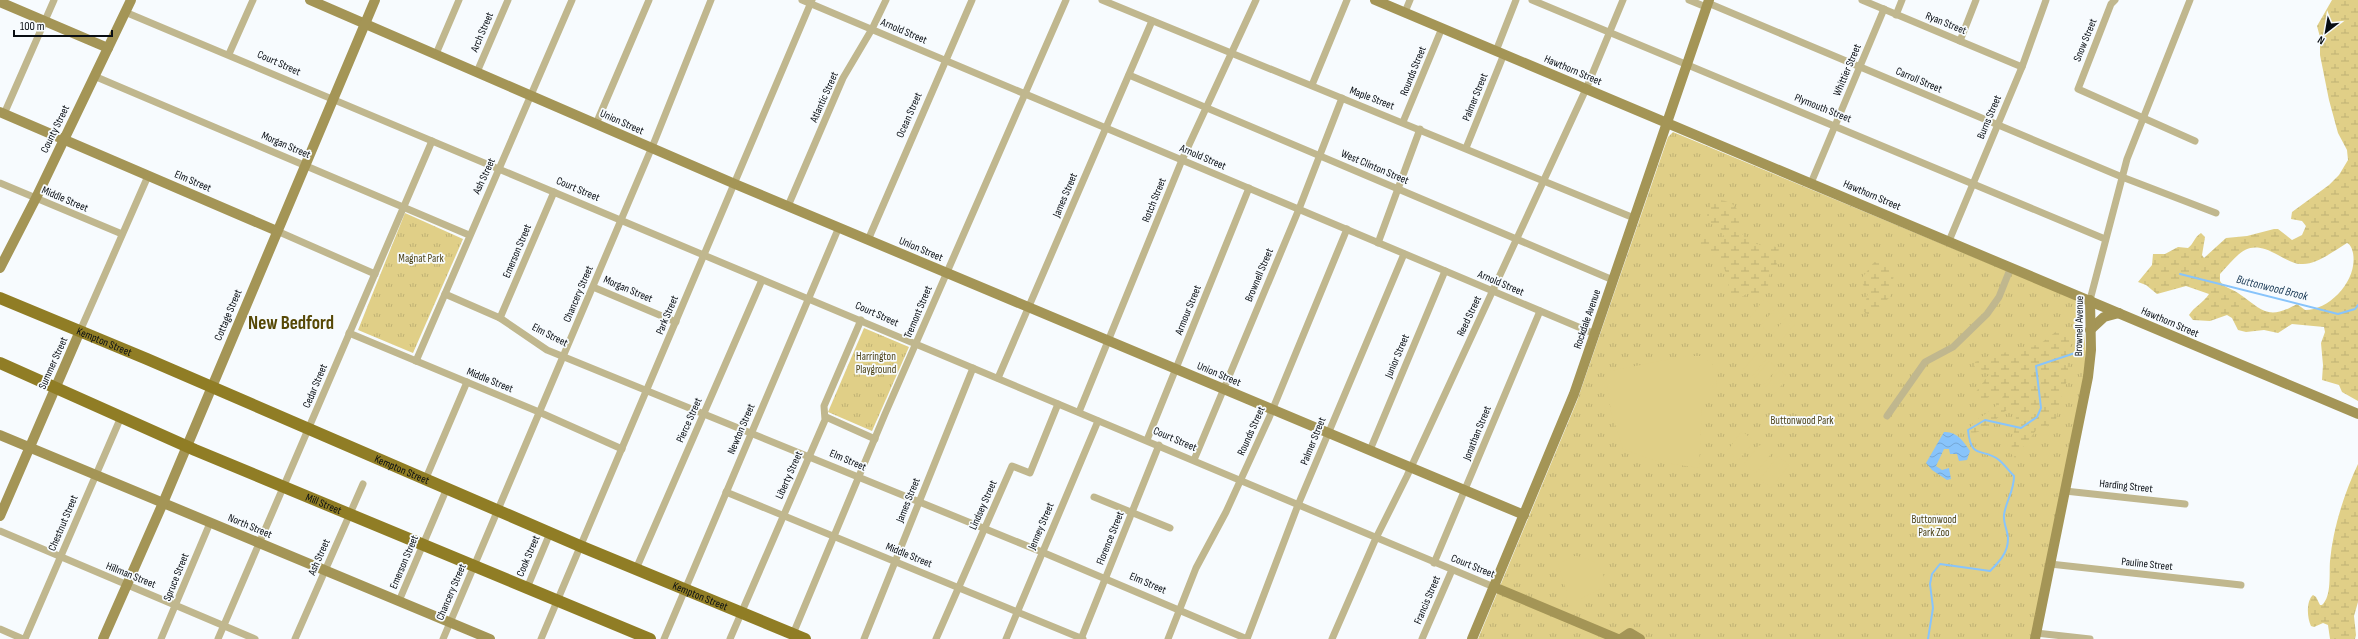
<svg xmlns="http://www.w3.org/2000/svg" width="2358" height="639" viewBox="0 0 2358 639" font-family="'Sofia Sans Condensed',sans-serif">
<defs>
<pattern id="grass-tufts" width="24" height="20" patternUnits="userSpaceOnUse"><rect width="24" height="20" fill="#e0cf87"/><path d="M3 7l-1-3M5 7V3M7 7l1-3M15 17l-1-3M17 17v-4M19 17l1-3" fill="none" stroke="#bfb174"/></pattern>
<pattern id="wetland-marsh" width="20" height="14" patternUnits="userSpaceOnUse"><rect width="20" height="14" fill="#e0cf87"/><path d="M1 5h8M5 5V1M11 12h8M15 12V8" fill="none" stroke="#bfb174"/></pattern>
<pattern id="water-waves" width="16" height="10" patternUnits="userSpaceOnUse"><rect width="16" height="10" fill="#88c4fb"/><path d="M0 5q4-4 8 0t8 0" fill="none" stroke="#74a7d6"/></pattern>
</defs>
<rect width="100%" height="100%" fill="#f7fbfe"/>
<g fill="url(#grass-tufts)">
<path d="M1673 132 2077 300 2081 305 2086 352 2084 377 2031 639H1478L1577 401 1668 137Z"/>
<path d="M405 213 463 239 413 353 358 330Z"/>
<path d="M864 328 909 347 872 431 828 412Z"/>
</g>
<g fill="url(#wetland-marsh)" fill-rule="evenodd">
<path d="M2332 0H2358V401L2342 392 2339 385 2322 380 2323 365 2321 343 2325 332 2324 327 2292 324 2278 333 2264 330 2246 332 2238 330 2232 318 2227 315 2210 321 2193 320 2189 315C2194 307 2203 303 2209 294L2186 286 2157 294 2146 285 2138 282 2152 265 2153 254H2165L2178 247 2188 248C2194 244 2194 237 2201 233L2205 237 2202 255 2204 258 2226 238 2247 236 2274 229H2278L2292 240 2302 235 2306 226 2302 221 2291 219 2292 212 2329 185 2339 175 2348 160 2347 150 2338 133 2329 100 2320 55V37L2317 26ZM2347 243C2351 245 2352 249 2353 253 2358 280 2330 310 2305 310L2297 304C2267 321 2263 310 2238 293 2232 289 2223 287 2220 281V274C2239 254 2247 237 2278 255 2286 259 2294 265 2303 264 2318 264 2335 250 2347 243Z"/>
<path d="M1720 200C1750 205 1733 226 1746 239 1754 247 1770 244 1779 248L1777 264 1769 275 1768 287 1757 295 1749 292 1739 299 1730 295C1728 289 1729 283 1727 276 1723 262 1715 252 1701 247V239L1724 237 1721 229 1709 222 1707 215 1711 204Z"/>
<path d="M1874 262 1881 263 1894 274 1890 297 1870 316 1863 311 1868 293 1862 283V278Z"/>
<path d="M2058 330 2067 333 2071 342 2067 362 2069 376 2062 393 2056 419 2051 426 2037 429 2015 458 2011 453C2011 442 2020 412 2014 406 1999 411 1987 437 1968 432 1970 419 1998 411 2003 396L1998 392 1982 401 1976 399 1975 393 1990 373 1975 367V362L1986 357 2040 344Z"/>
<path d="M2358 464V602L2354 616 2356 635 2355 639H2330L2328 625 2323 623 2314 627 2311 626C2307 618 2306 601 2313 595L2316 597 2320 605H2322C2332 596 2329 573 2330 561 2333 528 2344 494 2358 464Z"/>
</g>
<g fill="#e0cf87">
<path d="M1764 299 1773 306 1758 324 1750 318Z"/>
<path d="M1775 308 1784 315 1769 333 1761 326Z"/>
<path d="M1786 317 1795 324 1780 342 1772 335Z"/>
<path d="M1758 352 1766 359 1752 377 1743 370Z"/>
<path d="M1686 356H1702L1718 369 1716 387 1702 408 1699 468 1659 462 1623 449 1611 412 1605 372Z"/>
<path d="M1769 361 1777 368 1763 386 1754 379Z"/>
<path d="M1780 370 1788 377 1774 395 1765 388Z"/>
<path d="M1742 431 1754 441 1739 460 1727 451Z"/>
<path d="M1759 445 1771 454 1756 473 1744 464Z"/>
<path d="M1778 456 1789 465 1771 488 1760 479Z"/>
<path d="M1575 556C1594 559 1605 566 1605 587L1576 601 1572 606 1566 604 1567 593 1558 564Z"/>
</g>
<path fill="url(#water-waves)" d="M1944 432C1957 431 1964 442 1970 451L1967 460 1959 461 1957 454H1950L1949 449H1944L1936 466 1942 470 1949 468 1951 479 1947 480 1932 470 1926 463Z"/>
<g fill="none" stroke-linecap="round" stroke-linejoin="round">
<g stroke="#88c4fb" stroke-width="2">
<path d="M2180 274 2338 314 2355 309 2358 305"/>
<path d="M1928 639 1933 608 1930 584 1932 574 1940 564 1990 571C1999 562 2008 553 2008 539 2008 531 2003 523 2004 515 2006 500 2014 492 2014 476 2009 471 2004 464 1999 460 1983 447 1971 461 1968 430L1985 420 2021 428 2037 417 2041 408 2036 366 2075 353"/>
</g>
<g stroke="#c0b78e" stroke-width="7">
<path d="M802 0 1595 334"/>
<path d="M1102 0 1634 218"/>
<path d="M1532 0 2105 239"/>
<path d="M1689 0 1706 7"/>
<path d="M1862 0 2022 67"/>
<path d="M2115 0 2111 4 2078 89 2195 141"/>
<path d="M1708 3 2122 177 2216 213"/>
<path d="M125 12 1494 587"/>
<path d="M1405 12 1410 0"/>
<path d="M1896 15 1902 0"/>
<path d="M1960 41 1976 0"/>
<path d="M1496 51 1516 0"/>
<path d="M229 54 253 0"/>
<path d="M436 54 459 0"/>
<path d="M477 72 508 0"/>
<path d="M1129 75 1613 280"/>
<path d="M94 76 469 235"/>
<path d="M1312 85 1347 0"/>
<path d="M4 114 54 0"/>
<path d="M1403 122 1442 28"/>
<path d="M596 124 649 0"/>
<path d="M1466 148 1504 54"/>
<path d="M0 183 122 234"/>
<path d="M1811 183 1884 9"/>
<path d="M788 206 843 78 872 29 886 0"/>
<path d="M277 231 375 274"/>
<path d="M868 240 972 0"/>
<path d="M1949 241 2022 67 2046 0"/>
<path d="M1378 243 1420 129"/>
<path d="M593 287 676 322"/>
<path d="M445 294 500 318 547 350 1042 552 1247 639"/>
<path d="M2090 300 2127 159 2190 0"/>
<path d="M500 318 554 192"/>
<path d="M80 331 148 176"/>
<path d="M349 333 539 412 622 449"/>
<path d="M416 361C468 240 520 120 572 0"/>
<path d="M998 378 1152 21"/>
<path d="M1079 412 1182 160 1256 0"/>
<path d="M1887 416 1925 362 1953 347 1987 314 1999 297 2011 267"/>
<path d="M826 417 875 439"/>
<path d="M1147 440 1249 188"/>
<path d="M1370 450 1445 271"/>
<path d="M1194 460 1299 209 1342 98"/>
<path d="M426 478 467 382"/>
<path d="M2065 491 2185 504"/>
<path d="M726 492 1083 639"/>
<path d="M1094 497 1170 528"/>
<path d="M0 531 255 639"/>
<path d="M1434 563 1540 311"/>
<path d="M2050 564 2241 585"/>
<path d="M636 569 762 280"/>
<path d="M527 588 550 533"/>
<path d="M399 601 447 488"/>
<path d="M0 629 23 639"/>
<path d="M2036 633 2090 639"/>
<path d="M793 634 885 414 1066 0"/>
<path d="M25 639 121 417"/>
<path d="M161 639 210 523"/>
<path d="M218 639 432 141"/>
<path d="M295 639 363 484"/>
<path d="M443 639 655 140 711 0"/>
<path d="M541 639 812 0"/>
<path d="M664 639 839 227"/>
<path d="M730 639 825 420 824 406 861 320"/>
<path d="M864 639 973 368"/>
<path d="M936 639 1012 466 1030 473 1058 404"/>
<path d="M1006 639 1098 421"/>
<path d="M1081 639 1159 445"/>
<path d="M1168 639 1196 568 1226 512 1269 418 1347 229"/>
<path d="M1247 639 1298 505 1404 254"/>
<path d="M1332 639 1376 538 1407 476 1586 89 1623 0"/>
<path d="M1422 639 1452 570"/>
</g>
<g stroke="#a49556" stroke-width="10">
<path d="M310 0 735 184 1524 515"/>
<path d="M1375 0 2358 414"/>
<path d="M0 2 108 48"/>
<path d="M0 112 277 231"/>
<path d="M0 268 36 198 131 0"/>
<path d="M2090 330 2104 317 2119 313"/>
<path d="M0 435 490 639"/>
<path d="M0 516 80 331"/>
<path d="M1494 587 1618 639"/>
<path d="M103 639 163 503 375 0"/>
<path d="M1472 639 1574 394 1709 0"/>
<path d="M1621 639 1630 633 1640 639"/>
<path d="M2035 639 2088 377 2091 350 2090 300"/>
</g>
<g stroke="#907d25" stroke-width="12">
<path id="s1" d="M0 298 147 359 580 546 805 639"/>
<path id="s2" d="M0 363 195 450 650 639"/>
</g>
</g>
<g text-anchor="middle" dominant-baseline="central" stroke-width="3.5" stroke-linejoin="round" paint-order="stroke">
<g font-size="11" fill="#080d13" stroke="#f7fbfe">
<text transform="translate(1946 23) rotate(22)">Ryan Street</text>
<text transform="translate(904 31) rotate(23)">Arnold Street</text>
<text transform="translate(482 32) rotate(-67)">Arch Street</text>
<text transform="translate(2085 40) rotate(-68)">Snow Street</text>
<text transform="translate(279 63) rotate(24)">Court Street</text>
<text transform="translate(1573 70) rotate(23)">Hawthorn Street</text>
<text transform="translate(1847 70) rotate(-67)">Whittier Street</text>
<text transform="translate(1413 71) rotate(-68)">Rounds Street</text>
<text transform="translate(1919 80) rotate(23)">Carroll Street</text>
<text transform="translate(824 97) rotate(-66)">Atlantic Street</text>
<text transform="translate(1475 97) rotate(-68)">Palmer Street</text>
<text transform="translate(1372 98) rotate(21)">Maple Street</text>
<text transform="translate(1823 108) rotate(22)">Plymouth Street</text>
<text transform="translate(909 115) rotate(-66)">Ocean Street</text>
<text transform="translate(1989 117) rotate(-67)">Burns Street</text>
<text transform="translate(622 122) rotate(24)">Union Street</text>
<text transform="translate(55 129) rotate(-64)">County Street</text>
<text transform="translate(286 145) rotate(23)">Morgan Street</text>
<text transform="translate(1203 157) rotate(23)">Arnold Street</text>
<text transform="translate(1375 167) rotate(23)">West Clinton Street</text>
<text transform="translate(484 176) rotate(-65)">Ash Street</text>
<text transform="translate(193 181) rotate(23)">Elm Street</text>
<text transform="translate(578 189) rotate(23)">Court Street</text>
<text transform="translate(1065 195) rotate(-67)">James Street</text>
<text transform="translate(1872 195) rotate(23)">Hawthorn Street</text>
<text transform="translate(65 199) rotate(23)">Middle Street</text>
<text transform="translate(1154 200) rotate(-68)">Rotch Street</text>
<text transform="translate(921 249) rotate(23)">Union Street</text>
<text transform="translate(517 251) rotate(-67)">Emerson Street</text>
<text transform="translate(1259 275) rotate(-67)">Brownell Street</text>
<text transform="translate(1501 283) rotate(23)">Arnold Street</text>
<text transform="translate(628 289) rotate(23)">Morgan Street</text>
<text transform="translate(578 294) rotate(-67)">Chancery Street</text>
<text transform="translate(1188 310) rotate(-68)">Armour Street</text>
<text transform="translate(918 312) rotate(-67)">Tremont Street</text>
<text transform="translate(877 314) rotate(24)">Court Street</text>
<text transform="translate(228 315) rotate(-67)">Cottage Street</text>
<text transform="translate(667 315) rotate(-67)">Park Street</text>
<text transform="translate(1469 316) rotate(-65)">Reed Street</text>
<text transform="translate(1587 319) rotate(-71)">Rockdale Avenue</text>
<text transform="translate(2170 322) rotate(23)">Hawthorn Street</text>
<text transform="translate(2079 326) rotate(-89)">Brownell Avenue</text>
<text transform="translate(550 335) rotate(27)">Elm Street</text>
<text stroke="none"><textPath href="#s1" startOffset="113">Kempton Street</textPath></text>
<text transform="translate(1397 356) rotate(-67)">Junior Street</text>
<text transform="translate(53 363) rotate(-66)">Summer Street</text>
<text transform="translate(1219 374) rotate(23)">Union Street</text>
<text transform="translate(490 380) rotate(22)">Middle Street</text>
<text transform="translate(315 386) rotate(-67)">Cedar Street</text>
<text transform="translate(689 420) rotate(-66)">Pierce Street</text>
<text transform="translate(741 429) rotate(-67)">Newton Street</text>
<text transform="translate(1251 431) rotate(-66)">Rounds Street</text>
<text transform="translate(1477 433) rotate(-68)">Jonathan Street</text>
<text transform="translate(1175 439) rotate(23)">Court Street</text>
<text transform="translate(1313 441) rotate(-68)">Palmer Street</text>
<text transform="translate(848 460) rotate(23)">Elm Street</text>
<text stroke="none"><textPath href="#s1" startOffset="437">Kempton Street</textPath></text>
<text transform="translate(789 475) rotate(-66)">Liberty Street</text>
<text transform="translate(2126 486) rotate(6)">Harding Street</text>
<text transform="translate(908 500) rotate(-68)">James Street</text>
<text stroke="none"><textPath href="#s2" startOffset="353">Mill Street</textPath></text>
<text transform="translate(983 505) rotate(-66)">Lindsey Street</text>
<text transform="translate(63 523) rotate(-67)">Chestnut Street</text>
<text transform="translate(250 526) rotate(23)">North Street</text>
<text transform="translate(1041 526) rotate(-67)">Jenney Street</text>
<text transform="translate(1110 538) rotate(-68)">Florence Street</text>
<text transform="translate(909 555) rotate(22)">Middle Street</text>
<text transform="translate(528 556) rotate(-67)">Cook Street</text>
<text transform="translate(319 557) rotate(-66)">Ash Street</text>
<text transform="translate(404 562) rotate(-67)">Emerson Street</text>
<text transform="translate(2147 564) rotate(6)">Pauline Street</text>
<text transform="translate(1473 566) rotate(22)">Court Street</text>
<text transform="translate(131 575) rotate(22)">Hillman Street</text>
<text transform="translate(176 577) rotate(-68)">Spruce Street</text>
<text transform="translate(1148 583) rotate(23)">Elm Street</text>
<text transform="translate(451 592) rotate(-67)">Chancery Street</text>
<text stroke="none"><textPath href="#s1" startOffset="761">Kempton Street</textPath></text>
<text transform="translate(1427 600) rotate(-67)">Francis Street</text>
</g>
<g font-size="11" fill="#4e4419" stroke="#f7fbfe">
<text x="421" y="258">Magnat Park</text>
<text x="876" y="356">Harrington<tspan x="876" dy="13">Playground</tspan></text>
<text x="1802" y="420">Buttonwood Park</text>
<text x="1934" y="519">Buttonwood<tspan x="1934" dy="13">Park Zoo</tspan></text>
</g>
<g font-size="12" font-style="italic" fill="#183854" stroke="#f7fbfe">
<text transform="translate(2272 288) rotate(14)">Buttonwood Brook</text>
</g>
<g font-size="19" font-weight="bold" fill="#564806" stroke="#f7fbfe">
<text x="291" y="323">New Bedford</text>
</g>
</g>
<g transform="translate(2326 32) rotate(211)" stroke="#f7fbfe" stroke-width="3" paint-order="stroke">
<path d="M0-3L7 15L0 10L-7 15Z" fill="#080d13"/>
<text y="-6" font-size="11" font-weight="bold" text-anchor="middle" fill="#080d13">N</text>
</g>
<path d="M14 30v6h98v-6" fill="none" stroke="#080d13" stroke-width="2"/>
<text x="20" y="30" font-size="12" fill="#080d13" stroke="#f7fbfe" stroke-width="3" paint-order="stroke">100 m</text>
</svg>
